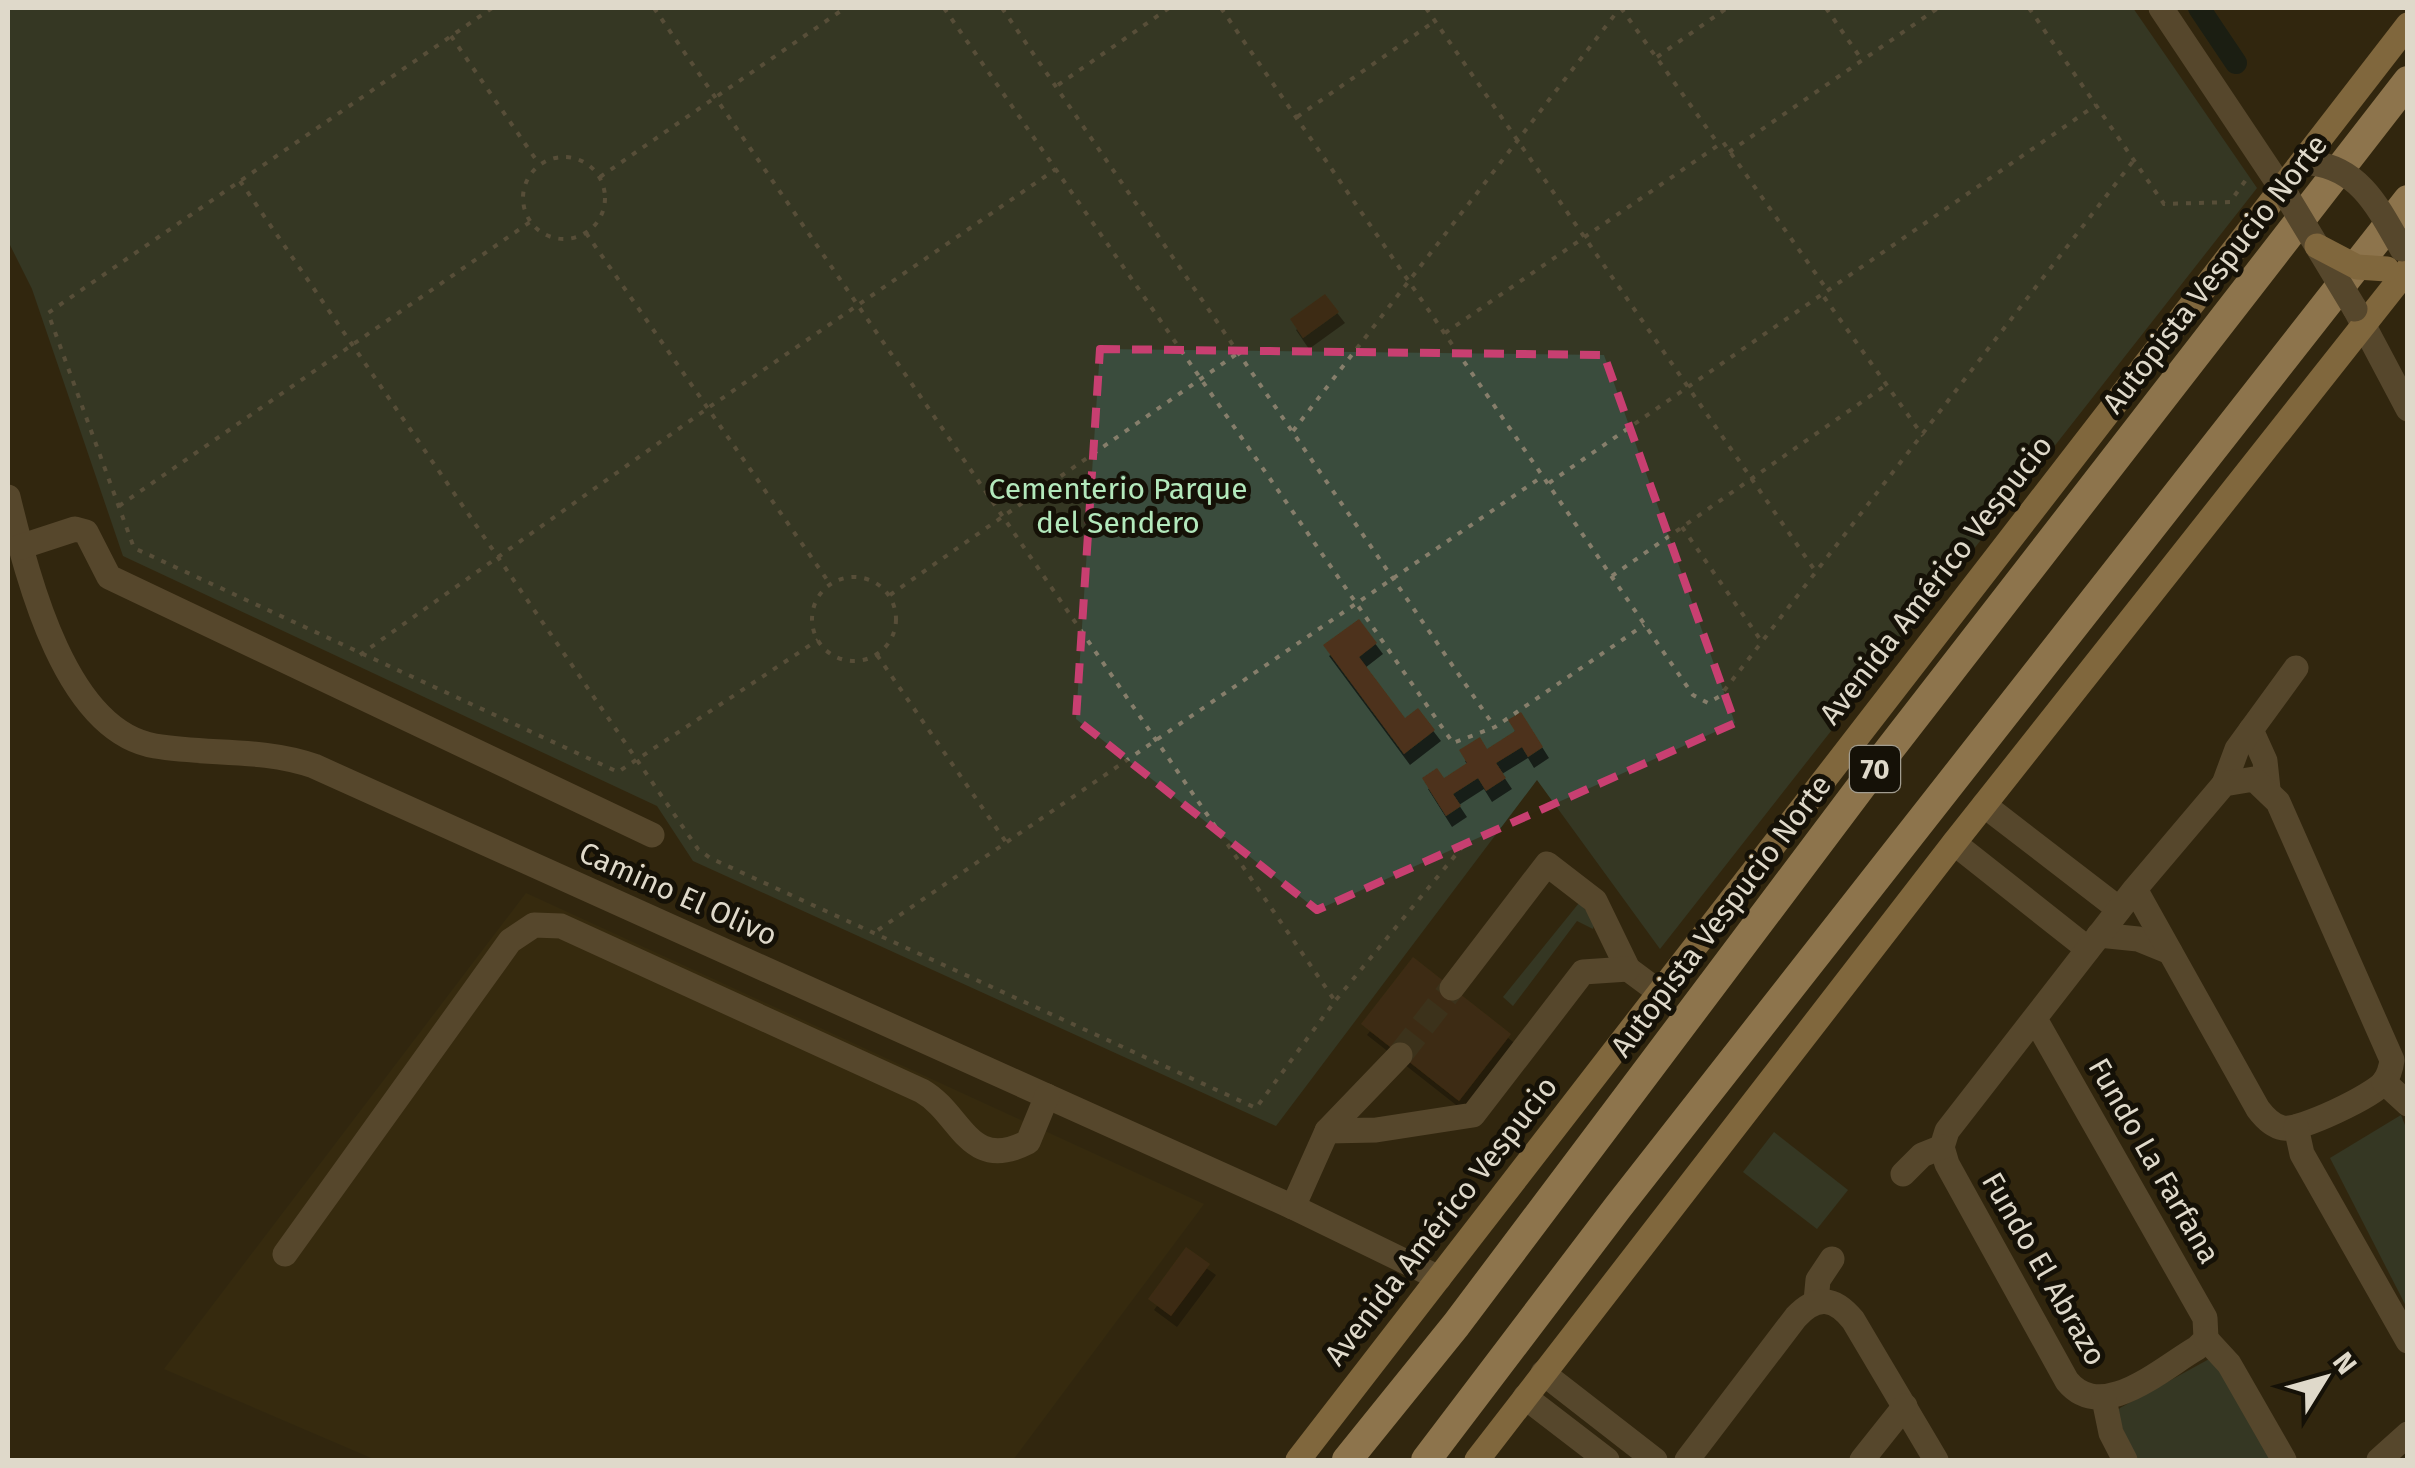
<svg xmlns="http://www.w3.org/2000/svg" width="2415" height="1468" viewBox="0 0 2415 1468" font-family="'Fira Sans',sans-serif">
<defs>
<filter id="shadow"><feDropShadow dx="6" dy="11" stdDeviation="0" flood-color="#0009"/></filter>
</defs>
<rect width="100%" height="100%" fill="#31270f"/>
<path fill="#3c300f" d="M526 893 1204 1204 1013 1460H376L164 1369Z"/>
<g fill="#3a4c3d">
<path d="M8 8H2133L2257 188 1660 949 1537 780 1276 1126 693 861 657 806 123 556 32 289 8 241Z"/>
<path d="M1579 903 1595 920 1593 929 1577 921 1513 1006 1503 997Z"/>
<path d="M2401 1115 2408 1133 2407 1308 2330 1158Z"/>
<path d="M1774 1132 1848 1190 1817 1229 1743 1172Z"/>
<path d="M2211 1358 2277 1460H2136L2116 1413 2120 1408Z"/>
</g>
<g fill="none" stroke-linecap="round" stroke-linejoin="round">
<path stroke="#001518" stroke-width="22" d="M2199 8 2236 63"/>
</g>
<g fill="#4d331a" filter="url(#shadow)">
<path d="M1325 294 1339 312 1303 338 1290 319Z"/>
<path d="M1359 619 1377 643 1359 657 1405 718 1418 708 1435 730 1404 754 1323 645Z"/>
<path d="M1521 712 1543 747 1528 757 1522 747 1496 763 1506 778 1486 791 1478 778 1453 794 1461 806 1446 816 1422 778 1437 768 1444 778 1467 763 1459 750 1480 737 1487 749 1515 731 1508 720Z"/>
<path d="M1413 957 1511 1034 1459 1101 1361 1024Z"/>
<path d="M1186 1247 1210 1264 1171 1316 1148 1299Z"/>
</g>
<g fill="none" stroke-linecap="round" stroke-linejoin="round">
<path stroke="#4b422b" stroke-width="25" stroke-dasharray="25 12" stroke-linecap="butt" d="M1400 1055 1452 988"/>
<g stroke="#867e6b" stroke-width="4" stroke-dasharray="5 8" stroke-linecap="butt">
<path d="M492 8 48 313 134 548 618 772 818 640"/>
<path d="M654 8 1335 1001"/>
<path d="M944 8 1453 743 1495 727 1644 625"/>
<path d="M1002 8 1494 726"/>
<path d="M1221 8 1693 695 1708 703 1720 696 2134 160"/>
<path d="M1426 8 1816 572"/>
<path d="M1621 8 1719 145"/>
<path d="M1826 8 1862 60"/>
<path d="M2029 8 2164 204 2230 202 2248 177"/>
<path d="M451 36 539 164"/>
<path d="M1657 57 1727 8"/>
<path d="M1058 85 1169 8"/>
<path d="M1297 117 1435 21"/>
<path d="M1729 152 1938 8"/>
<circle cx="564" cy="198" r="41"/>
<path d="M600 177 845 8"/>
<path d="M240 181 698 849 710 858 1256 1108 1335 1001 1463 846"/>
<path d="M586 233 830 584"/>
<path d="M1824 297 1923 436"/>
<path d="M1445 333 1723 142 1828 291"/>
<path d="M1293 431 1620 8"/>
<path d="M1549 483 2096 105"/>
<path d="M119 506 530 222"/>
<path d="M1682 527 1762 642"/>
<path d="M1612 576 1886 385"/>
<circle cx="854" cy="619" r="42"/>
<path d="M890 595 1238 353"/>
<path d="M360 655 708 408 1056 169"/>
<path d="M877 655 1006 842"/>
<path d="M878 930 1543 476"/>
</g>
<g stroke="#846f51" stroke-width="25">
<path d="M2161 8 2288 198"/>
<path d="M2355 309 2408 409"/>
<path d="M8 497C27 574 64 731 155 746 209 755 262 748 314 766L1293 1207 1439 1278"/>
<path d="M20 547 75 529 86 532 109 577 652 835"/>
<path d="M2251 730 2265 761 2268 789"/>
<path d="M2224 784 2237 749 2296 668"/>
<path d="M1984 805 2119 909"/>
<path d="M1954 843 2088 949"/>
<path d="M2099 935 2138 939 2170 952"/>
<path d="M1452 988 1547 864 1595 901 1628 969 1659 992"/>
<path d="M2035 1019 2205 1318 2206 1339 2197 1348C2162 1368 2102 1424 2067 1381L1947 1164 1942 1147 1947 1131 2135 889 2224 784 2254 779 2278 802 2392 1060C2391 1068 2389 1075 2384 1082 2373 1096 2300 1131 2283 1128 2272 1126 2264 1117 2258 1109L2135 889"/>
<path d="M2384 1082 2408 1104"/>
<path d="M2296 1127 2302 1154 2408 1341"/>
<path d="M1327 1131 1376 1130 1473 1115 1583 972 1628 969"/>
<path d="M1903 1174 1922 1155 1942 1147"/>
<path d="M1293 1207 1327 1131 1400 1055"/>
<path d="M285 1254 510 941 534 925 561 926 922 1091C962 1114 968 1173 1028 1142L1047 1096"/>
<path d="M1816 1301 1818 1280 1832 1259"/>
<path d="M2206 1339 2229 1364 2284 1460"/>
<path d="M1543 1373 1655 1460"/>
<path d="M1525 1397 1607 1460"/>
<path d="M2104 1399 2111 1433 2125 1460"/>
<path d="M1687 1460 1796 1317C1817 1295 1834 1297 1853 1320L1936 1460"/>
<path d="M1862 1460 1905 1406"/>
<path d="M2379 1460 2408 1434"/>
</g>
<g stroke="#e1b575" stroke-width="25">
<path d="M1298 1460 2408 25"/>
<path d="M1477 1460 1954 843 2408 269"/>
</g>
<g stroke="#fdd397" stroke-width="30">
<path d="M1347 1460 1456 1325 1872 772 2408 81"/>
<path d="M1426 1460 1618 1207 2408 200"/>
</g>
<g stroke="#846f51" stroke-width="25">
<path d="M2312 163C2361 169 2379 209 2402 249"/>
<path d="M2288 198 2355 309"/>
</g>
<path stroke="#e1b575" stroke-width="25" d="M2317 246 2357 267 2387 269"/>
</g>
<path d="M0 0H2415V1468H0ZM1100 349 1604 355 1735 723 1317 910 1076 719Z" fill="#31270f" fill-opacity=".55" fill-rule="evenodd"/>
<path fill="none" stroke="#c83f71" stroke-width="8" stroke-dasharray="20 12" stroke-linejoin="round" d="M1100 349 1604 355 1735 723 1317 910 1076 719Z"/>
<g text-anchor="middle" dominant-baseline="central" stroke-width="10" stroke-linejoin="round" paint-order="stroke">
<rect fill="#151107" stroke="#a29d90" stroke-width="2.5" x="1850" y="746" width="50" height="46" rx="8"/>
<g font-size="28" font-weight="bold" fill="#dfd9ca">
<text x="1875" y="769">70</text>
</g>
<g font-size="30" fill="#dfd9ca" stroke="#151107">
<text transform="translate(2215 274) rotate(-52)">Autopista Vespucio Norte</text>
<text transform="translate(1936 580) rotate(-52)">Avenida Américo Vespucio</text>
<text transform="translate(678 894) rotate(24)">Camino El Olivo</text>
<text transform="translate(1721 916) rotate(-53)">Autopista Vespucio Norte</text>
<text transform="translate(2154 1161) rotate(60)">Fundo La Farfana</text>
<text transform="translate(1441 1221) rotate(-52)">Avenida Américo Vespucio</text>
<text transform="translate(2044 1269) rotate(60)">Fundo El Abrazo</text>
</g>
<g font-size="30" fill="#b3e9bc" stroke="#151107">
<text x="1118" y="489">Cementerio Parque<tspan x="1118" dy="34">del Sendero</tspan></text>
</g>
</g>
<rect width="2415" height="1468" fill="none" stroke="#dfd9ca" stroke-width="20"/>
<g transform="translate(2325 1378) rotate(53)" stroke="#151107" stroke-width="8" paint-order="stroke">
<path d="M0-8L18 38L0 25L-18 38Z" fill="#dfd9ca"/>
<text y="-15" font-size="28" font-weight="bold" text-anchor="middle" fill="#dfd9ca">N</text>
</g>
</svg>
